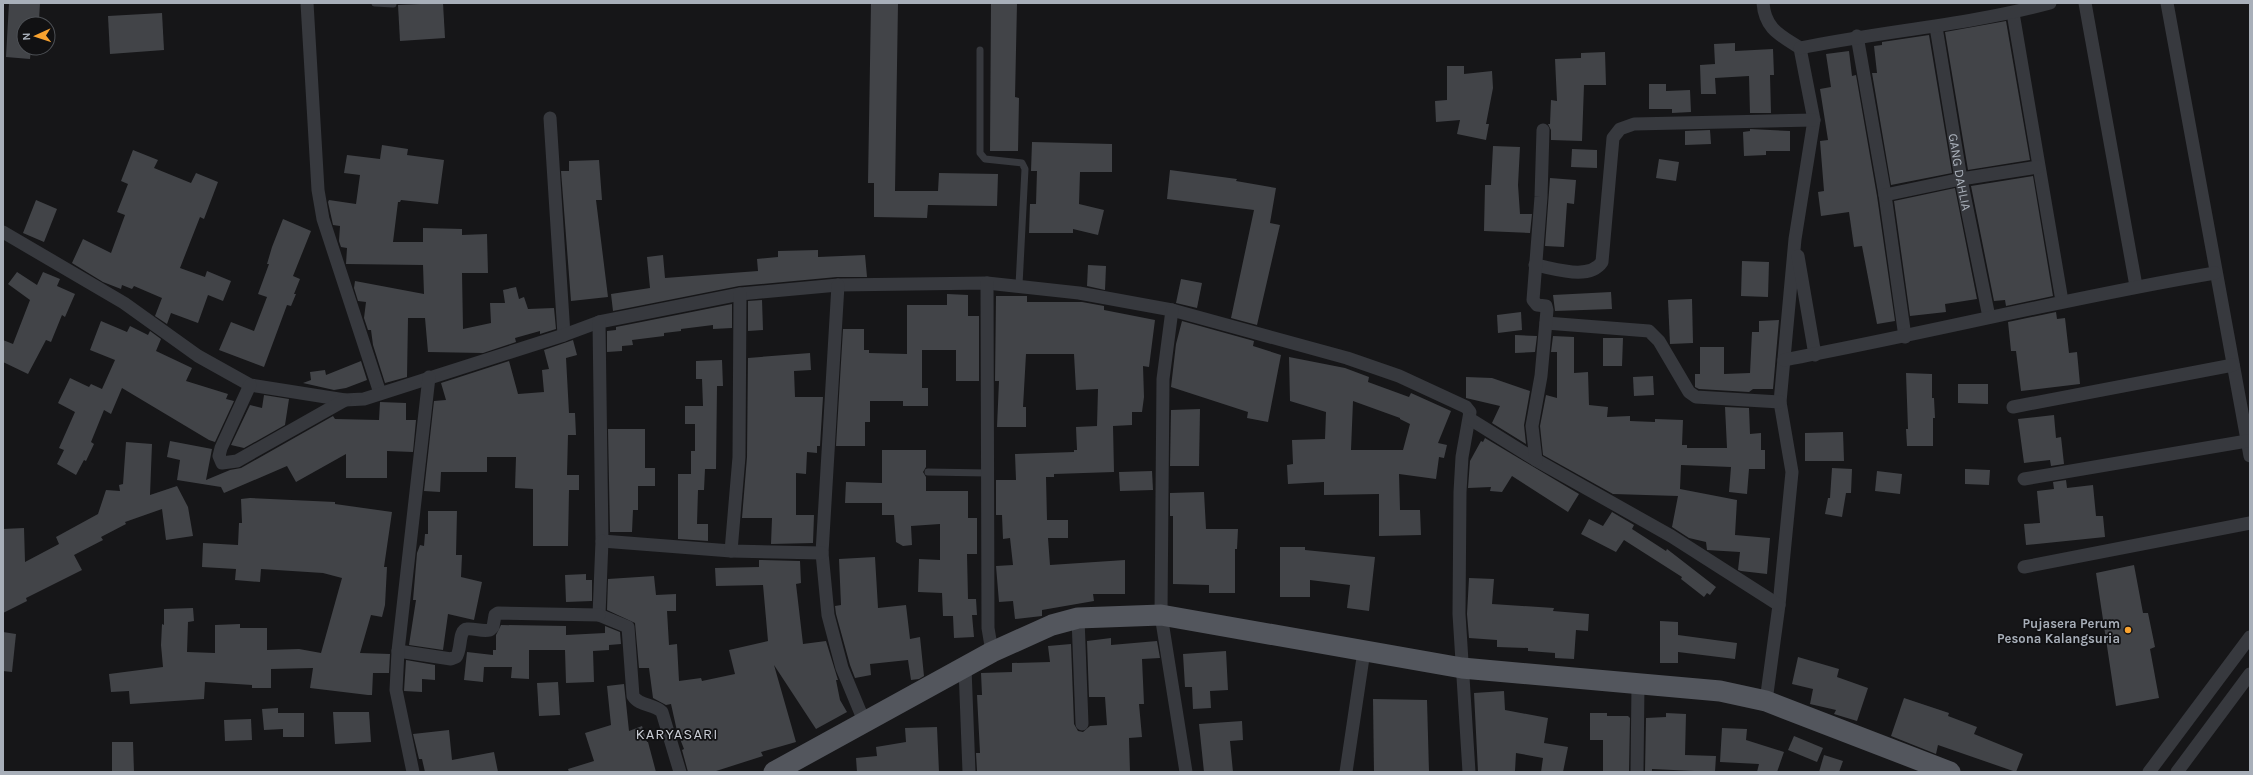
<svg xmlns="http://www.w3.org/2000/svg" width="2253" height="775" viewBox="0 0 2253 775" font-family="Karla,sans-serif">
<rect width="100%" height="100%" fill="#161618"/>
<g fill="#424448" fill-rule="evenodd">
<path d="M9 3H40L39 20H33V24H24V48H31L30 59 6 57Z"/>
<path d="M443 3 445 38 400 41 398 5Z"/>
<path d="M871 3H898L895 191H938L939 173 998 174 997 206 928 205 927 218 874 217V183H868Z"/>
<path d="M991 3H1017L1015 97 1019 98 1018 151H990Z"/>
<path d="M162 13 164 50 110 54 108 16Z"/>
<path d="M2006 21 2030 160 1968 170 1945 32Z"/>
<path d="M1929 35 1952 173 1891 185 1872 73H1877L1874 46 1882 45V42Z"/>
<path d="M1735 43V51L1773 49 1774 75H1770L1771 113H1750L1749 76 1715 78 1716 94H1701L1700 65 1715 64 1714 44Z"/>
<path d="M1849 51 1852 76 1856 75 1877 196 1895 321 1877 324 1862 246 1854 247 1849 212 1821 216 1818 192 1824 191 1820 141 1828 140 1820 89 1831 87 1826 54Z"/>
<path d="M1605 52 1606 85H1584L1582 141 1551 140V130L1548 124H1550L1551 100 1557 101 1555 59 1581 58V53Z"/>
<path d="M1447 66H1464V74L1492 71 1493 88 1486 124H1489L1486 140 1457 134 1460 120 1436 122 1435 101 1447 100Z"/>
<path d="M1649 84H1666V91L1690 90 1691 112 1672 113V109H1649Z"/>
<path d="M1750 129 1790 131V151H1766V155L1744 156 1743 132 1750 131Z"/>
<path d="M1710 130 1711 144 1685 145V131Z"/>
<path d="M1032 142 1112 144V172H1080L1079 204 1104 210 1098 235 1073 229V233H1029L1030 204H1036L1037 171H1031Z"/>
<path d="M382 145 408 149 407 155 444 160 438 204 401 200 400 202H398L393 242H423V228L462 229V235L487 234 488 273H462L463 329 491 323 490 303H505L503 290 516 287 519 299 524 297 528 309 554 308 556 329 540 334V331L515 338 516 342 483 353 428 352 425 318H408L407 377 385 383 373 345 371 330H368L364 318 366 302 358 301 354 288 355 281 424 294 423 265 346 264 347 248 341 247 339 241 340 226 333 225 328 202 329 200 356 204 360 175 344 173 347 155 380 159Z"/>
<path d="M1493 146 1520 147 1518 185 1520 214H1532L1530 233 1484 231 1485 185H1491Z"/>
<path d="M1572 149 1597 150V168L1571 167Z"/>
<path d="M133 150 158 160 154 168 191 183 196 173 218 182 204 219 200 217 180 268 205 277 207 271 231 281 223 301 208 295 198 323 171 313 167 324 155 316 162 298 134 286 132 289 122 285 121 289 103 282 72 263 83 239 111 253 125 215 117 212 128 184 121 181Z"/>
<path d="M1659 159 1679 162 1676 181 1656 178Z"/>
<path d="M599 160 602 200H596L608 297 571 301 561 171H569V161Z"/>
<path d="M1170 170 1237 179 1236 181 1276 188 1270 223 1280 225 1257 325 1231 318 1254 210 1167 199Z"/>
<path d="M2033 176 2053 296 2006 306 2005 300 1994 301 1971 186Z"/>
<path d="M1550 178 1576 180 1574 204 1567 203 1564 247 1545 246Z"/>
<path d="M1955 188 1977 299 1945 304 1946 312 1910 316 1894 201Z"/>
<path d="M36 200 57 209 44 242 23 233Z"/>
<path d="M283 219 311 231 293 276 300 279 294 294H296L291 306 287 305 264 367 219 350 231 322 254 331 267 297 258 294 269 264H267L272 247Z"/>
<path d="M818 250V257L865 255 867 277H837L739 286 613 311 611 294 650 288 647 257 663 255 665 278 758 271 757 259 778 257V251Z"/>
<path d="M1742 261 1769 262 1768 297 1741 296Z"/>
<path d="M1088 265 1106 266 1105 290 1087 286Z"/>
<path d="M17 272 37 285 43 272 60 279 57 286 75 294 65 317 62 315 51 342 46 340 28 374 3 362V340L13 344 30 300 8 284Z"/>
<path d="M1181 279 1202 283 1197 308 1176 303Z"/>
<path d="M1611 292 1612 309 1555 311 1553 295Z"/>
<path d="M947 294 968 295V316H979V381H956V350H922V388H928V406H903V401H870V422H865V446H836L843 329H864V350H869V353L907 354V305H947Z"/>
<path d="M996 296H1027V302H1082L1104 306V310L1155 320 1149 367 1143 366 1144 397 1142 412H1132V425L1113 426 1114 472 1054 474V477H1046L1047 520H1068V538H1048L1050 565 1125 560V594H1093L1094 601 1042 610V616L1015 619 1013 601 999 602 996 566 1013 565 1010 538 1003 539 1002 515H996V480H1016L1015 454 1074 452V450H1077L1076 427 1097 426 1098 389 1076 390 1074 354H1026L1023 407H1026V427H997L999 381H995Z"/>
<path d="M1692 299 1693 343 1670 344 1668 300Z"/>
<path d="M762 300 763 330 748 331V301Z"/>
<path d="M732 304V328L713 329V325L681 329V331L664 333V336L632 340 633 345 622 346V351L607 352V331L616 330V327Z"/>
<path d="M1521 312 1522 330 1498 333 1497 315Z"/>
<path d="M2056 312 2057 319 2065 318 2069 353 2077 352 2080 384 2021 391 2016 351H2011L2008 322Z"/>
<path d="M1779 320 1773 389H1753L1749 392 1699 389 1695 387V374H1700V347H1724V374L1750 373 1752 332H1759V321Z"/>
<path d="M101 321 127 332 130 326 148 335 150 331 161 339 156 351 192 368 186 381 228 394 226 399 234 401 215 442 209 440 122 388 111 414 104 410 91 442 94 444 86 461 84 460 76 475 57 464 64 450 59 448 75 412 58 403 70 378 89 387 91 384 102 389 115 360 90 350Z"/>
<path d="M1182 321 1254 341 1253 346 1281 355 1268 422 1247 418 1248 412 1171 387 1176 344Z"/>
<path d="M1515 335 1537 336 1535 352 1515 353Z"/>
<path d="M1553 336 1574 337V373L1588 372 1589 405 1608 407 1607 417 1630 416V421L1655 422V419L1683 420 1682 445H1687V448H1727L1725 407 1749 408 1750 434 1761 433V450H1765V469H1749L1747 494 1729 492 1731 467 1681 465 1680 489 1737 500 1735 535 1770 538 1767 574 1741 571 1738 570 1740 552 1707 550 1706 542 1689 538 1672 527 1678 496 1613 494 1543 455 1540 426 1546 395 1557 398V352H1551Z"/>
<path d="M1603 338H1623L1622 366H1603Z"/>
<path d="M573 340 577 355 566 358 569 413H575L576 435H568L567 475H579V490H569L568 546H533V489L515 488 516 457H487V472H441L440 492 424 491 434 401 446 400 441 383 509 361 518 394 544 392 542 370 549 369 544 350Z"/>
<path d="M810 353 811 370 794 371 795 397H823L820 446H817V453L807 452 806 474 796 473V515H814L813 543 771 544 772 518H742L747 457 748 358Z"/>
<path d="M1289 357 1345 368 1369 377 1368 382 1409 397 1411 393 1451 411 1438 443 1447 445 1444 458 1439 457 1436 479 1399 474 1400 510H1420L1421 535 1379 536V494L1324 495V482L1288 484 1287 465 1293 464 1292 440 1325 439 1326 412 1290 401ZM1353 401 1400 418V419L1410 424 1403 450H1351Z"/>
<path d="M722 360 723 386H717L716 469H705L704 490H698L697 524H708V541L678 539V474H691V451H695V424H685V406H703L702 379H696V361Z"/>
<path d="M361 361 367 380 346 388 334 390 303 383 311 380 310 372 325 370 326 375Z"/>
<path d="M1906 373 1932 374V398H1934L1935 418H1933V446H1907L1906 429H1908Z"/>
<path d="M1653 376 1654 395 1634 396 1633 377Z"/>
<path d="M1466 377 1492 378 1530 391 1524 425 1526 444 1492 423 1500 406 1466 398Z"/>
<path d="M1958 384H1988V404L1958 403Z"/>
<path d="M264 395 289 399 285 425 244 448 231 445 250 405 262 408Z"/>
<path d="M380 402 406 403V420H416L413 452 387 451V478H346V454L296 482 287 466 224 493 221 487 177 480 180 460 167 457 170 441 212 449 206 480 230 470 241 468 333 416 335 419 379 420Z"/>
<path d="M1200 409 1199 466H1170L1171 410Z"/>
<path d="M2054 415 2056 438 2061 437 2064 464 2051 466 2050 460 2024 463 2018 419Z"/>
<path d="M608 429H645V468H655V486H638V510H633L632 532H610Z"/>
<path d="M1843 432 1844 461H1805V433Z"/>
<path d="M1485 438 1579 494 1568 512 1512 476 1502 492 1490 491 1491 487 1468 488 1470 461 1481 441 1483 442Z"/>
<path d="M126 442 152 444 150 495 177 486 188 507 193 536 166 540 162 509 125 522 126 524 101 537 103 540 74 555 82 570 26 598 27 601 3 613V529L24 528 25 562 59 544 56 537 98 514 106 490 120 491 119 485 123 484Z"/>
<path d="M882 450H926V467L923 472 926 477V491H968V518H977V554H967L968 599H976L977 615H972L974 637 954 638 953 616H943L942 593 918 592 919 559 940 560V524L911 526 912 545 903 546 896 542 894 515H882V503H845L846 482 882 483Z"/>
<path d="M1832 468 1852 469 1851 493H1846L1842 517 1825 514 1828 498H1830Z"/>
<path d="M1965 469 1990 470 1989 485 1965 484Z"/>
<path d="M1152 471 1153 490 1120 491 1119 472Z"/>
<path d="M1877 471 1902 474 1900 494 1875 491Z"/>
<path d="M2066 480 2067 488 2093 485 2096 516H2103L2105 537 2026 545 2024 524 2040 523 2037 491 2054 489 2053 482Z"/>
<path d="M1204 492 1206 529H1238L1237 549H1235V593H1209V585L1173 584V516H1170V493Z"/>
<path d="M250 498 335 502V504L392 512 384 567H387L385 605 382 617 371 615 360 653 390 654 389 673H373L372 695H368L310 688 313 668 271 669V688H252V685L205 682 204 699 130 704 129 691 111 692 109 674 163 667 161 645 162 624 164 625V609L193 608 194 621 188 622 187 652 215 653V625L240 624V628H267V650L299 649 321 653 342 578 323 573 261 569 260 582 235 580 236 569 202 567 203 543 238 545 239 523H242L241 499Z"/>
<path d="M428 511H457L456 555H462L461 577 482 582 474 620 448 614 443 650 409 645 416 600H413L417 553 420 545 424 546 425 534H428Z"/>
<path d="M1612 512 1634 525 1632 529 1666 551 1667 549 1716 587 1710 595 1707 593 1704 597 1681 579 1682 577 1624 540 1616 552 1581 534 1589 519 1603 526Z"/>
<path d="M1280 547H1305V550L1375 557 1369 611 1347 608 1350 585 1310 580V597H1280Z"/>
<path d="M875 557 878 608 906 605 910 639 920 637 924 676 919 679 911 680 908 660 870 664 871 675 855 678 850 665 836 614 835 606 841 605 839 559Z"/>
<path d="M759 560 800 561 801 583 796 584 803 644 826 641 838 680H836L840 700 847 712 816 729 774 665 796 742 761 752 763 756 713 772H688L682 750 684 749 677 731 671 704 666 705 653 698 649 668H639L635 623 607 610 608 579 654 576 656 595 676 594V611H667L669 645 677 644 679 681 701 678 702 681 735 674 729 650 768 641 763 585 716 586 715 568 759 567Z"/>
<path d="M2134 565 2143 613H2148L2155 647 2150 649 2159 698 2116 706 2096 573Z"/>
<path d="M586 574V580H592V601L566 602 565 575Z"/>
<path d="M1469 578 1494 579 1492 604 1554 608 1553 611 1589 614 1588 631 1576 630 1574 659 1555 658V653L1528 651V648L1497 647V640L1469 638 1467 614Z"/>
<path d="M1660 621 1678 622V635L1737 643 1735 659 1678 652V663H1660Z"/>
<path d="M501 625 566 626V635L605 633V626L620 632 621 644 609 645V650L593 651 594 682 566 683 565 650H529V679L511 678 512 667H484L483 682 464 680 467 652 493 655V650H496V635Z"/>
<path d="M3 632 16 634 12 672 3 671Z"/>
<path d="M1111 638V645L1157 641 1160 658 1142 659 1144 704H1139L1142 737 1129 738 1130 772 977 771 976 753H980L977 695H982L981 673 1012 672V663L1050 662 1048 646 1071 644 1074 724 1078 731 1083 732 1090 726 1107 725 1105 697H1089L1087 641Z"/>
<path d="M1226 651 1228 690 1210 691 1211 708 1193 709 1192 687H1185L1183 654Z"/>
<path d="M1798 657 1839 669 1837 677 1868 688 1857 721 1834 714 1836 710 1810 704 1813 689 1792 684Z"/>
<path d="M406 660 435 665V680L422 679V692L404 691Z"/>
<path d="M558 682 560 715 539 716 537 683Z"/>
<path d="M624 684 629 731 642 726 647 742H648L656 772H569L568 769 594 761 585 733 611 725 607 686Z"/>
<path d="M1504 691 1505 710 1548 718 1544 743 1568 747 1563 772H1541L1543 758 1516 753 1515 771 1478 772 1474 693Z"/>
<path d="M1904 698 1949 713 1948 716 1977 727 1974 734 2023 754 2016 772 1938 745 1936 754 1891 736Z"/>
<path d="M1373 699 1427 700 1429 772H1374Z"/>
<path d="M278 708V713H304V737H283V729L264 730 262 709Z"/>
<path d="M333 712H369L371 742 335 744Z"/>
<path d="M1590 713H1607V716H1628L1630 718 1629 772H1603V740H1590Z"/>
<path d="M1666 713 1686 714 1685 755 1716 756 1715 772 1652 769V772H1645L1646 718 1666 717Z"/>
<path d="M251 719 252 740 225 741 224 720Z"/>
<path d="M1242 721 1243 740 1230 741 1233 772H1204L1199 724Z"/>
<path d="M937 727 939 772H857L856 758 877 756 876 747 906 742 905 728Z"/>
<path d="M1722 728 1747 729 1746 740 1784 752 1777 772H1757L1759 764 1720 762Z"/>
<path d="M449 730 452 760 494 752 498 772H425L422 759H419L413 734Z"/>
<path d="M1794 736 1823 748 1817 762 1788 750Z"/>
<path d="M112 742H133L134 772H112Z"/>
<path d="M1824 755 1843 761 1839 772H1819Z"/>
</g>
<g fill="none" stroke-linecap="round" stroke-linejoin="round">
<g stroke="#37393e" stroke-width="7">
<path d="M375 3 393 4"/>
<path d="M980 50V153L985 159 1022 163 1025 169 1019 285"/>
<path d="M928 472 987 473"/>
</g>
<g stroke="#37393e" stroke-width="13">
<path d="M307 3 318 190 323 219 380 393"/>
<path d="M1763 3C1765 29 1780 35 1800 48L1814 120 1795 239 1780 402 1792 472 1779 605 1766 701"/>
<path d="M2085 3 2136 286"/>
<path d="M2167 3 2250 456"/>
<path d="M2013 13 2062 301"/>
<path id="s1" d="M1936 27 1961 179 1989 317"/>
<path d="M1857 36 1885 195 1905 337"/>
<path d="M1800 48C1883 31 1968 25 2050 3"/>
<path d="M550 118 564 335"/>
<path d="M1885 195 1961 179 2038 167"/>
<path d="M3 232 124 303 198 356 250 385 345 400 364 399 564 335 599 322 740 294 838 285 987 283 1079 293 1172 310 1347 358 1399 376 1466 407 1470 412 1462 457 1460 492 1459 614 1469 772"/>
<path d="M1798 256 1815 355"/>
<path d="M1535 265C1554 268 1589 281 1602 262L1613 138 1620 129 1634 124 1814 120"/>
<path d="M987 283 988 628 992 652"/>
<path d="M838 285 822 553 828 615 842 668 864 721"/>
<path d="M1172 310 1163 379 1161 615 1186 772"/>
<path d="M599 322 602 541 731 551 822 553"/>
<path d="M1546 323 1649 331 1659 341 1689 392 1696 397 1780 402"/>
<path d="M1784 360C1929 333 2071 297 2215 273"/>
<path d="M250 385 221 448 219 456 222 463 237 461 345 400"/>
<path d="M2013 407 2233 365"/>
<path d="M1470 419 1536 460 1671 536 1779 605"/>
<path d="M1536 460 1532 426 1541 376 1547 310 1546 306 1537 305 1533 300 1541 197 1543 130"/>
<path d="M2024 479 2247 441"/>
<path d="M602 541 599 615 628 627 633 696C639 706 655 704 662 712L680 772"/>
<path d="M731 551 739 457 740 294"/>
<path d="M2024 567 2250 523"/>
<path d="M1078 618 1082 724"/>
<path d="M398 651 451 659 456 657C462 650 458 630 467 629 474 628 482 632 490 630L493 627 495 615 498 613 599 615"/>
<path d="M965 668 969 772"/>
<path d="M413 772 396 690 398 651 429 377"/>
<path d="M1346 772 1364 651"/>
<path d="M1637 772 1638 684"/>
<path d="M2149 772 2250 637"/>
<path d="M2177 772 2250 674"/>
</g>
<path stroke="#53565d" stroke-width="21" d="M774 772 992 652 1052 625 1078 618 1161 615 1462 668 1720 691 1766 701 1950 772"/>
</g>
<circle fill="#f8a22f" stroke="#111113" stroke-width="1.5" cx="2128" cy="630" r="4"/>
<g text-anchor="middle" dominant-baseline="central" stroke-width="3.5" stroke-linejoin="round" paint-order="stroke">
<g font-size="13" fill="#a8afb9" stroke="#111113">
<text stroke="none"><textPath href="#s1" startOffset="147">GANG DAHLIA</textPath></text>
</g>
<g font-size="13" font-weight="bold" fill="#a8afb9" stroke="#111113" text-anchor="end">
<text x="2120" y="623">Pujasera Perum<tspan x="2120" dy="15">Pesona Kalangsuria</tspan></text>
</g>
<g font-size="15" letter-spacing="1" fill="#c9cdd5" stroke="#111113">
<text x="677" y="734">KARYASARI</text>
</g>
</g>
<rect width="2253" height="775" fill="none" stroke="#a8afb9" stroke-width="8"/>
<g transform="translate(36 36) rotate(267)"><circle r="19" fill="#111113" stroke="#4d5055"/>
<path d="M0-3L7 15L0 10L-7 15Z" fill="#f8a22f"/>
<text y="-6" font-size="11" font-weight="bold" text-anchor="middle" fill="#a8afb9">N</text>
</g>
</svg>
